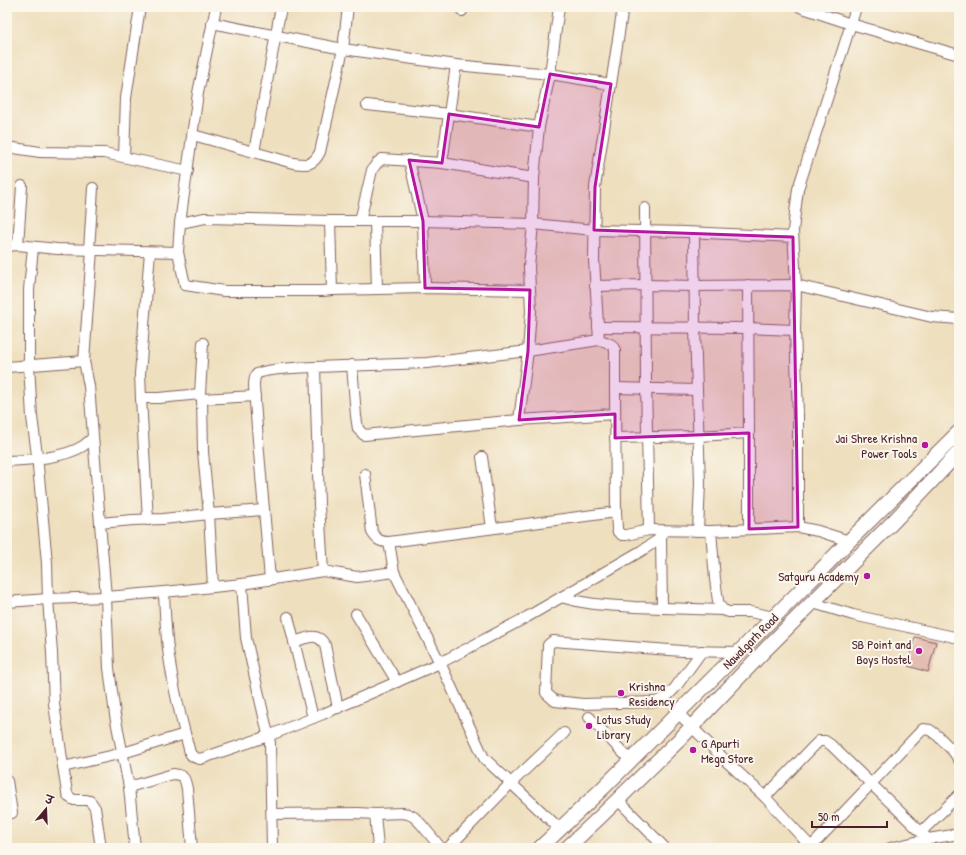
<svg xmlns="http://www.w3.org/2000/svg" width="966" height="855" viewBox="0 0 966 855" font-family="'Patrick Hand','Playpen Sans Deva',sans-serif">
<rect width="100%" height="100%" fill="#fbf7ec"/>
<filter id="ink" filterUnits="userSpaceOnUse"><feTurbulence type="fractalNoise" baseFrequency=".025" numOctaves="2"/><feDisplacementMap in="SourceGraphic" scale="8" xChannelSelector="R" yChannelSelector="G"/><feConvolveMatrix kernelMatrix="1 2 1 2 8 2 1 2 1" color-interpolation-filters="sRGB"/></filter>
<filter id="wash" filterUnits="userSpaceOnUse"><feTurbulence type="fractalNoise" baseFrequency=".012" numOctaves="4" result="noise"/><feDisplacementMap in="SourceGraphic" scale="16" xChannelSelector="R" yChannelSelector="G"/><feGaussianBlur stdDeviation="0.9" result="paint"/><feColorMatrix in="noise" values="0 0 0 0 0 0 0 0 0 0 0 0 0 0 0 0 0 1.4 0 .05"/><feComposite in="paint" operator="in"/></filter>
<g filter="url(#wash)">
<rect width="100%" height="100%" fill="#eedfbe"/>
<g id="blocks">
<path fill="#dca79c" d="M915 637 936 642 928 672 908 666Z"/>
</g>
</g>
<g filter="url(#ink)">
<use href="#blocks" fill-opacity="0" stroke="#83625e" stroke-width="1"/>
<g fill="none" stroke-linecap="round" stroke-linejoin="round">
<defs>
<g id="street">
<path d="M856 7 851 24 959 55"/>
<path d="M462 11 463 7"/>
<path d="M212 23 343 49 456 65 550 74 611 84"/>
<path d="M367 105 449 114 539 127"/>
<path d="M193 135 293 163C307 165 313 166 320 152L343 49 348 7"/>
<path d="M7 147 40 152 104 153 188 171"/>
<path d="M254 152 281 7"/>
<path d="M124 157 126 98 140 7"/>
<path d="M409 160 423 221 425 288"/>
<path d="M442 163 534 178"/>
<path d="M645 208 646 382 649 530"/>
<path d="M330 221H423L533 224 594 230 686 232 793 237"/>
<path d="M360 221 372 170 377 163 382 159 442 163 456 65"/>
<path d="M375 221 377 289"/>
<path d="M694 233 695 328 700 483 698 531"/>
<path d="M18 245 22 186"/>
<path d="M7 246 18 245 57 249 178 252 185 285 224 291H323L332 290 330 221 205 218 180 223 198 93 216 7"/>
<path d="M33 247 29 290V365L32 417 37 455 47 563 48 599 52 653 54 704 67 793 69 797 74 800H86L90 801 95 808 101 848"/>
<path d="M89 250 93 188"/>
<path d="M92 250 84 361 89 386 100 523"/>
<path d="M150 252 140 374 141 398H159L200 394 202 399 203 452 209 514 213 587"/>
<path d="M178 252 180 223"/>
<path d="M748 285 749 433V529"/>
<path d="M595 286 646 285 695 286 796 285 932 317 959 319"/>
<path d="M332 290 425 288 530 290"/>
<path d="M598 327 748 328 795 330"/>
<path d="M599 340 594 260 595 187 623 7"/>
<path d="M352 365 356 416 358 429 364 435 519 420 615 414"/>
<path d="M7 367 84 361"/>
<path d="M615 388 697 390"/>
<path d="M200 394 203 343"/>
<path d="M141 398 148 520"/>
<path d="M202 399 255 396"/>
<path d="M519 420 528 351 531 311 529 267 533 224 534 178 539 127 550 74 559 7"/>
<path d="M615 438 698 436 749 433"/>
<path d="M482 457 492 528"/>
<path d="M7 461C30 460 64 458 83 446 87 443 90 440 93 438"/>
<path d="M365 474 372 532C377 540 380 542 389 542L394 572"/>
<path d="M798 527V415L795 330 796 285 793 231 795 213 798 189 851 24 800 7"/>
<path d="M389 542 616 512"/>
<path d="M323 571 319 505 315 367 427 363 528 351 599 340 606 342 612 345 615 350V393L616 512 617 529 618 532 622 535H626L649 530 711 531"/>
<path d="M270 580C265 515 258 451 254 386 254 382 254 377 257 374 264 369 305 367 315 367"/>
<path d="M242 584 323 571 357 577 394 572 443 669 484 758 560 829"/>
<path d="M164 592C165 618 166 643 171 669 175 697 183 725 190 753 192 757 195 758 200 759L268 736 323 714 440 663 527 617 641 551 661 538"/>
<path d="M561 597C587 605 608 605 634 607 664 608 694 609 723 610"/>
<path d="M7 602 48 599 106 597 164 592 242 584 246 638 270 743 272 848"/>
<path d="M813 603 853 615 959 638"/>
<path d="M662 608 661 538 662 534"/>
<path d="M356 614 397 682"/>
<path d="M288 617 313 718"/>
<path d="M774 617 750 612H729L723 610 720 606 718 601 715 579 711 531 798 527 818 531 849 541"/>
<path d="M294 642C307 638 317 631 325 645L338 708"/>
<path d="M702 651 675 688 666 697 656 702 583 704 555 701 546 693 548 645 553 641 682 651 738 652"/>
<path d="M678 713 727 762 765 797 812 848"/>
<path d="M589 717 631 761"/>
<path d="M959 742 956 747 954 752 959 760"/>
<path d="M63 767 123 753 185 734"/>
<path d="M7 781 12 813"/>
<path d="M129 787 173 774C184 775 185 778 187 789L192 848"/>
<path d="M765 797 812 748 819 741H825L831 745 928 839"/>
<path d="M618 800 665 848"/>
<path d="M272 814 358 813 375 814 402 813 408 814 414 817 421 824 441 848"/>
<path d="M375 814 378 848"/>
<path d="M921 832 959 795"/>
<path d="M811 847 923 729 930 730 938 736 954 752"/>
<path d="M135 848 129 787 115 715 109 668 106 597 100 523 133 520 163 519 209 514 264 510"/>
<path d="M448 848 511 783 564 733"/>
<path d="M890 848 928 839 959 834"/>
</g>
<g id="secondary">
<path d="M540 848 603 788 820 571 849 541 959 432"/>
<path d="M567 848 600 817 681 738 766 649 894 521 959 452"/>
</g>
</defs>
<use href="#street" stroke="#83625e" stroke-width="12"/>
<use href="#secondary" stroke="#83625e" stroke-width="16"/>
<use href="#street" stroke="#fff" stroke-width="10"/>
<use href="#secondary" stroke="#fff" stroke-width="14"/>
</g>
</g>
<path fill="#b5179e" fill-opacity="0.2" stroke="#b5179e" stroke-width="3" stroke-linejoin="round" d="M550 74 611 84 595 187 594 230 793 237 798 527 749 529V433L615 438V414L519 420 528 351 530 290 425 288 423 221 409 160 442 163 449 114 539 127Z"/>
<g fill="#b5179e" stroke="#fbf7ec" stroke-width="1.5">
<circle cx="925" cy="445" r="4"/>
<circle cx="867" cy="576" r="4"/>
<circle cx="919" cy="651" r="4"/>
<circle cx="621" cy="693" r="4"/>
<circle cx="589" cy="726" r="4"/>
<circle cx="693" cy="750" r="4"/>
</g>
<g text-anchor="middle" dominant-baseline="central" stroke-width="4" stroke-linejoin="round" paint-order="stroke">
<g font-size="13" fill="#4a1f2b" stroke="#fbf7ec" text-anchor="end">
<text x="917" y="438">Jai Shree Krishna<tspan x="917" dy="15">Power Tools</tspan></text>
<text x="859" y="576">Satguru Academy</text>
<text x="911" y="644">SB Point and<tspan x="911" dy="15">Boys Hostel</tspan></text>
<text x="629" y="686" text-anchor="start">Krishna<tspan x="629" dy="15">Residency</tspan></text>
<text x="597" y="719" text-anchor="start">Lotus Study<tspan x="597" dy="15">Library</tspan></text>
<text x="701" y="743" text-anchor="start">G Apurti<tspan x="701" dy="15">Mega Store</tspan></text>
</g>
<g font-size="13" fill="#4a1f2b" stroke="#fbf7ec">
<text transform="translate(750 641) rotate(-45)">Nawalgarh Road</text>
</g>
</g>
<rect width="966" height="855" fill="none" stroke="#fbf7ec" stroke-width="24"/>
<g transform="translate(46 809) rotate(19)" stroke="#fbf7ec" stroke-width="3" paint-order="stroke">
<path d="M0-3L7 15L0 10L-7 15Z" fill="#4a1f2b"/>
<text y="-6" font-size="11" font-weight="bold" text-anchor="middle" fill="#4a1f2b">उ</text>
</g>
<path d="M812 821v6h75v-6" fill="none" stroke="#4a1f2b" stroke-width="2"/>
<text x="818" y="821" font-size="12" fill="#4a1f2b" stroke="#fbf7ec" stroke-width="3" paint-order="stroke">50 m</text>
</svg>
